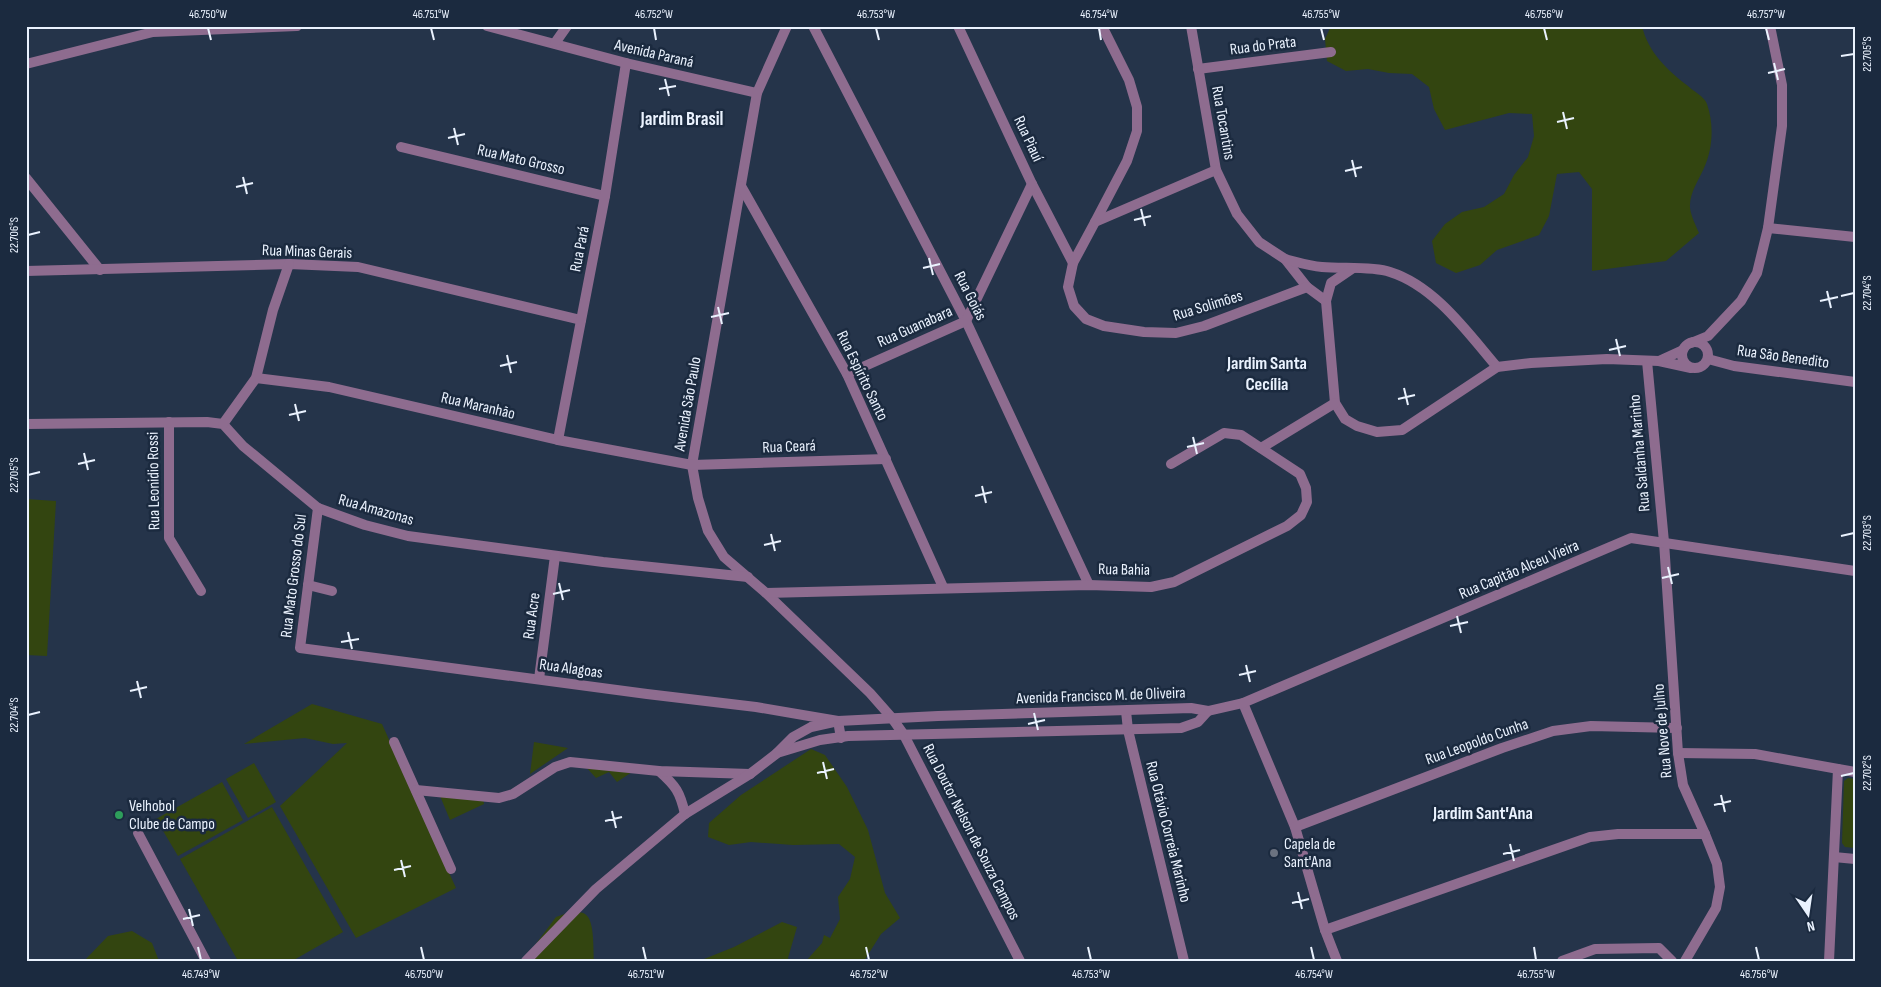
<svg xmlns="http://www.w3.org/2000/svg" width="1881" height="987" viewBox="0 0 1881 987" font-family="'Sofia Sans Condensed',sans-serif">
<rect width="100%" height="100%" fill="#25344a"/>
<g fill="#334510">
<path d="M1331 26H1642C1648 52 1667 70 1688 86 1693 91 1705 97 1707 104 1714 124 1713 148 1704 168 1699 180 1689 193 1690 208 1691 216 1696 226 1699 233L1666 261 1592 271V189L1579 172 1557 174 1549 216 1539 235 1497 250 1480 265 1456 273 1436 263 1432 241 1445 224 1462 212 1484 207 1504 194 1514 175 1528 157 1534 136 1532 114 1509 113 1445 130 1434 109 1429 87 1412 74 1389 73 1368 69 1346 71 1327 61 1325 39Z"/>
<path d="M26 499 56 501 47 656 26 655Z"/>
<path d="M312 704 382 724 456 888 356 938 280 806 347 743 333 744 305 738 244 744Z"/>
<path d="M534 742 568 748 530 774Z"/>
<path d="M811 749 825 755 847 787 868 830 885 893 900 918 881 934 864 961H806L822 943 824 935 830 938 840 919 838 897 850 879 855 857 839 844 793 845 751 842 729 845 708 837 709 823 741 795Z"/>
<path d="M254 763 276 802 248 818 226 779Z"/>
<path d="M585 766 632 772 617 782 609 772 596 778Z"/>
<path d="M1848 778 1855 779V848L1845 847 1842 843 1844 781Z"/>
<path d="M222 782 243 820 178 856 156 819Z"/>
<path d="M440 796 483 799 484 804 450 820Z"/>
<path d="M272 807 343 932 292 961H238L180 859Z"/>
<path d="M573 911C576 912 582 912 585 914 595 920 593 950 594 961H523L556 917Z"/>
<path d="M782 922 797 927 788 958 789 961H699L734 947Z"/>
<path d="M132 931 152 943 159 961H84L108 936Z"/>
</g>
<g fill="none" stroke-linecap="round" stroke-linejoin="round">
<g stroke="#8e6c8f" stroke-width="10">
<path d="M487 26 626 63 757 93"/>
<path d="M787 26 757 93 692 465 698 498 708 531 724 557 766 593 870 693 892 718 904 735 1020 961"/>
<path d="M813 26 966 321 1089 585"/>
<path d="M958 26 1032 184 1073 263"/>
<path d="M1191 26 1216 170 1237 214 1259 242 1285 259 1307 287 1326 301"/>
<path d="M555 43 567 26"/>
<path d="M26 64 153 32 297 26"/>
<path d="M1198 69 1331 52"/>
<path d="M401 147 605 196"/>
<path d="M1216 170 1095 222 1073 263 1068 287 1074 306 1086 319 1104 326 1144 332 1176 333 1204 326 1307 287"/>
<path d="M26 178 100 270"/>
<path d="M741 186 847 374 943 587"/>
<path d="M1095 222 1127 161 1137 131V107L1129 80 1102 26"/>
<path d="M1768 228 1855 237"/>
<path d="M1285 259C1297 262 1309 266 1322 267 1342 269 1372 266 1390 272 1435 286 1468 333 1497 367"/>
<path d="M1353 268 1331 283 1326 301 1335 403 1345 419 1357 426 1377 432 1402 430 1497 367 1531 363 1607 359 1659 361 1691 368"/>
<path d="M26 271 289 264 358 267 581 320"/>
<circle cx="1695" cy="355" r="13"/>
<path d="M1691 343 1708 336 1741 301 1757 273 1768 228 1782 126V85L1770 26"/>
<path d="M1708 359 1734 366 1855 382"/>
<path d="M1647 361 1664 542 1678 753 1683 785 1705 834 1717 864 1720 887 1716 908 1685 961"/>
<path d="M1659 361 1683 350"/>
<path d="M847 374 966 321 1032 184"/>
<path d="M256 378 329 387 558 440 692 465 886 459"/>
<path d="M169 422V538L201 591"/>
<path d="M26 424 207 422 223 424 243 446 318 508 365 525 408 536 603 562 748 577"/>
<path d="M223 424 256 378 273 310 289 264"/>
<path d="M558 440 605 196 626 63"/>
<path d="M1261 448 1335 403"/>
<path d="M318 508 300 648 647 694 756 707 838 721 841 738"/>
<path d="M308 585 332 591"/>
<path d="M766 593 1089 585 1151 587 1174 582 1287 526 1301 515 1307 502 1306 488 1300 474 1241 435 1224 433 1171 464"/>
<path d="M539 679 555 556"/>
<path d="M1243 703 1295 827 1325 930 1337 961"/>
<path d="M394 742 451 869"/>
<path d="M1678 753 1755 754 1855 772"/>
<path d="M659 771C676 786 680 792 685 814"/>
<path d="M416 790 499 798 513 794 555 767 570 762 659 771 750 774"/>
<path d="M1295 827 1502 748 1553 731 1591 726 1677 728"/>
<path d="M138 833 206 961"/>
<path d="M1834 857 1855 859"/>
<path d="M1325 930 1590 837 1618 834H1705"/>
<path d="M1829 961 1838 769"/>
</g>
<g stroke="#8e6c8f" stroke-width="10">
<path d="M1126 711 1128 730 1184 961"/>
<path d="M777 753 820 740 848 736 1181 728 1198 722 1208 711"/>
<path d="M526 961 596 889 685 814 750 774 776 754 793 737 811 727 838 721 938 716 1191 708 1208 711 1243 703 1631 538 1855 571"/>
<path d="M1562 961 1595 949 1659 948 1672 961"/>
</g>
</g>
<path fill="none" stroke="#eaf2fe" stroke-width="2" d="M208 28 211 40M431 28 434 40M654 28 656 40M876 28 879 40M1099 28 1101 40M1321 28 1324 40M1544 28 1547 40M1766 28 1769 40M1841 56 1854 54M1774 63 1778 80M1768 73 1785 69M665 79 669 96M659 89 676 86M1563 112 1567 129M1557 122 1574 118M454 128 458 145M448 138 465 134M1352 160 1356 177M1345 171 1362 167M243 177 247 194M236 187 253 183M1141 209 1145 226M1134 220 1151 216M28 235 40 232M929 258 933 275M923 268 940 264M1827 291 1831 308M1841 296 1854 293M1820 301 1838 297M718 307 722 324M711 317 729 313M1616 339 1620 356M1609 350 1626 346M507 355 511 373M500 366 517 362M1404 388 1408 405M1398 399 1415 395M295 404 299 421M289 415 306 411M1193 437 1197 454M1187 447 1204 443M84 453 88 470M78 464 95 460M28 475 40 472M982 486 986 503M975 496 992 492M771 534 775 551M1841 536 1854 533M764 545 781 541M1668 567 1672 584M1662 578 1679 574M559 583 563 600M553 594 570 590M1457 616 1461 633M1450 626 1468 622M348 632 352 649M341 642 359 639M1246 665 1250 682M1239 675 1256 671M137 681 141 698M130 691 147 687M1034 713 1038 730M28 715 40 712M1028 724 1045 720M823 762 827 779M817 773 834 769M1841 776 1854 773M1721 795 1725 812M1714 805 1731 801M612 811 616 828M605 821 622 817M1510 844 1514 861M1503 854 1520 850M401 860 405 877M394 870 411 866M1298 892 1302 909M1292 903 1309 899M189 909 193 926M183 919 200 915M198 947 201 960M421 947 424 960M643 947 646 960M866 947 869 960M1088 947 1091 960M1311 947 1314 960M1534 947 1536 960M1756 947 1759 960"/>
<circle fill="#2e9e5b" stroke="#1b2a3f" stroke-width="2" cx="119" cy="815" r="5"/>
<circle fill="#6b7280" stroke="#1b2a3f" stroke-width="2" cx="1274" cy="853" r="5"/>
<g text-anchor="middle" dominant-baseline="central" stroke-width="5" stroke-linejoin="round" paint-order="stroke">
<g font-size="16" fill="#eaf2fe" stroke="#1b2a3f">
<text transform="translate(1263 46) rotate(-7)">Rua do Prata</text>
<text transform="translate(654 54) rotate(13)">Avenida Paraná</text>
<text transform="translate(1223 123) rotate(80)">Rua Tocantins</text>
<text transform="translate(1028 139) rotate(65)">Rua Piauí</text>
<text transform="translate(521 160) rotate(13)">Rua Mato Grosso</text>
<text transform="translate(580 249) rotate(-79)">Rua Pará</text>
<text transform="translate(307 252) rotate(2)">Rua Minas Gerais</text>
<text transform="translate(970 296) rotate(63)">Rua Goiás</text>
<text transform="translate(1208 306) rotate(-17)">Rua Solimões</text>
<text transform="translate(915 327) rotate(-24)">Rua Guanabara</text>
<text transform="translate(1783 357) rotate(8)">Rua São Benedito</text>
<text transform="translate(862 376) rotate(64)">Rua Espírito Santo</text>
<text transform="translate(688 404) rotate(-80)">Avenida São Paulo</text>
<text transform="translate(478 406) rotate(13)">Rua Maranhão</text>
<text transform="translate(789 447) rotate(-2)">Rua Ceará</text>
<text transform="translate(1640 453) rotate(-95)">Rua Saldanha Marinho</text>
<text transform="translate(154 481) rotate(-91)">Rua Leonidio Rossi</text>
<text transform="translate(376 510) rotate(16)">Rua Amazonas</text>
<text transform="translate(1124 570) rotate(1)">Rua Bahia</text>
<text transform="translate(1519 570) rotate(-23)">Rua Capitão Alceu Vieira</text>
<text transform="translate(294 576) rotate(-83)">Rua Mato Grosso do Sul</text>
<text transform="translate(532 616) rotate(-82)">Rua Acre</text>
<text transform="translate(571 669) rotate(8)">Rua Alagoas</text>
<text transform="translate(1101 696) rotate(-2)">Avenida Francisco M. de Oliveira</text>
<text transform="translate(1663 731) rotate(-95)">Rua Nove de Julho</text>
<text transform="translate(1477 742) rotate(-20)">Rua Leopoldo Cunha</text>
<text transform="translate(971 832) rotate(63)">Rua Doutor Nelson de Souza Campos</text>
<text transform="translate(1168 832) rotate(76)">Rua Otávio Correia Marinho</text>
</g>
<g font-size="16" fill="#eaf2fe" stroke="#1b2a3f" text-anchor="start">
<text x="129" y="806">Velhobol<tspan x="129" dy="18">Clube de Campo</tspan></text>
<text x="1284" y="844">Capela de<tspan x="1284" dy="18">Sant'Ana</tspan></text>
</g>
<g font-size="18" font-weight="bold" fill="#eaf2fe" stroke="#1b2a3f">
<text x="1267" y="363">Jardim Santa<tspan x="1267" dy="21">Cecília</tspan></text>
<text x="1483" y="813">Jardim Sant'Ana</text>
</g>
<g font-size="19" font-weight="bold" fill="#eaf2fe" stroke="#1b2a3f">
<text x="682" y="119">Jardim Brasil</text>
</g>
</g>
<rect width="1881" height="987" fill="none" stroke="#1b2a3f" stroke-width="55"/>
<g transform="translate(1808 914) rotate(167)" stroke="#1b2a3f" stroke-width="4" paint-order="stroke">
<path d="M0-4L9 19L0 12L-9 19Z" fill="#eaf2fe"/>
<text y="-8" font-size="14" font-weight="bold" text-anchor="middle" fill="#eaf2fe">N</text>
</g>
<rect x="28" y="28" width="1826" height="932" fill="none" stroke="#eaf2fe" stroke-width="2"/>
<g font-size="12" text-anchor="middle" fill="#eaf2fe">
<text x="208" y="18">46.750°W</text>
<text x="431" y="18">46.751°W</text>
<text x="654" y="18">46.752°W</text>
<text x="876" y="18">46.753°W</text>
<text x="1099" y="18">46.754°W</text>
<text x="1321" y="18">46.755°W</text>
<text x="1544" y="18">46.756°W</text>
<text x="1766" y="18">46.757°W</text>
<text transform="translate(1867 54) rotate(-90)" y="4">22.705°S</text>
<text transform="translate(14 235) rotate(-90)" y="4">22.706°S</text>
<text transform="translate(1867 293) rotate(-90)" y="4">22.704°S</text>
<text transform="translate(14 475) rotate(-90)" y="4">22.705°S</text>
<text transform="translate(1867 533) rotate(-90)" y="4">22.703°S</text>
<text transform="translate(14 715) rotate(-90)" y="4">22.704°S</text>
<text transform="translate(1867 773) rotate(-90)" y="4">22.702°S</text>
<text x="201" y="978">46.749°W</text>
<text x="424" y="978">46.750°W</text>
<text x="646" y="978">46.751°W</text>
<text x="869" y="978">46.752°W</text>
<text x="1091" y="978">46.753°W</text>
<text x="1314" y="978">46.754°W</text>
<text x="1536" y="978">46.755°W</text>
<text x="1759" y="978">46.756°W</text>
</g>
</svg>
